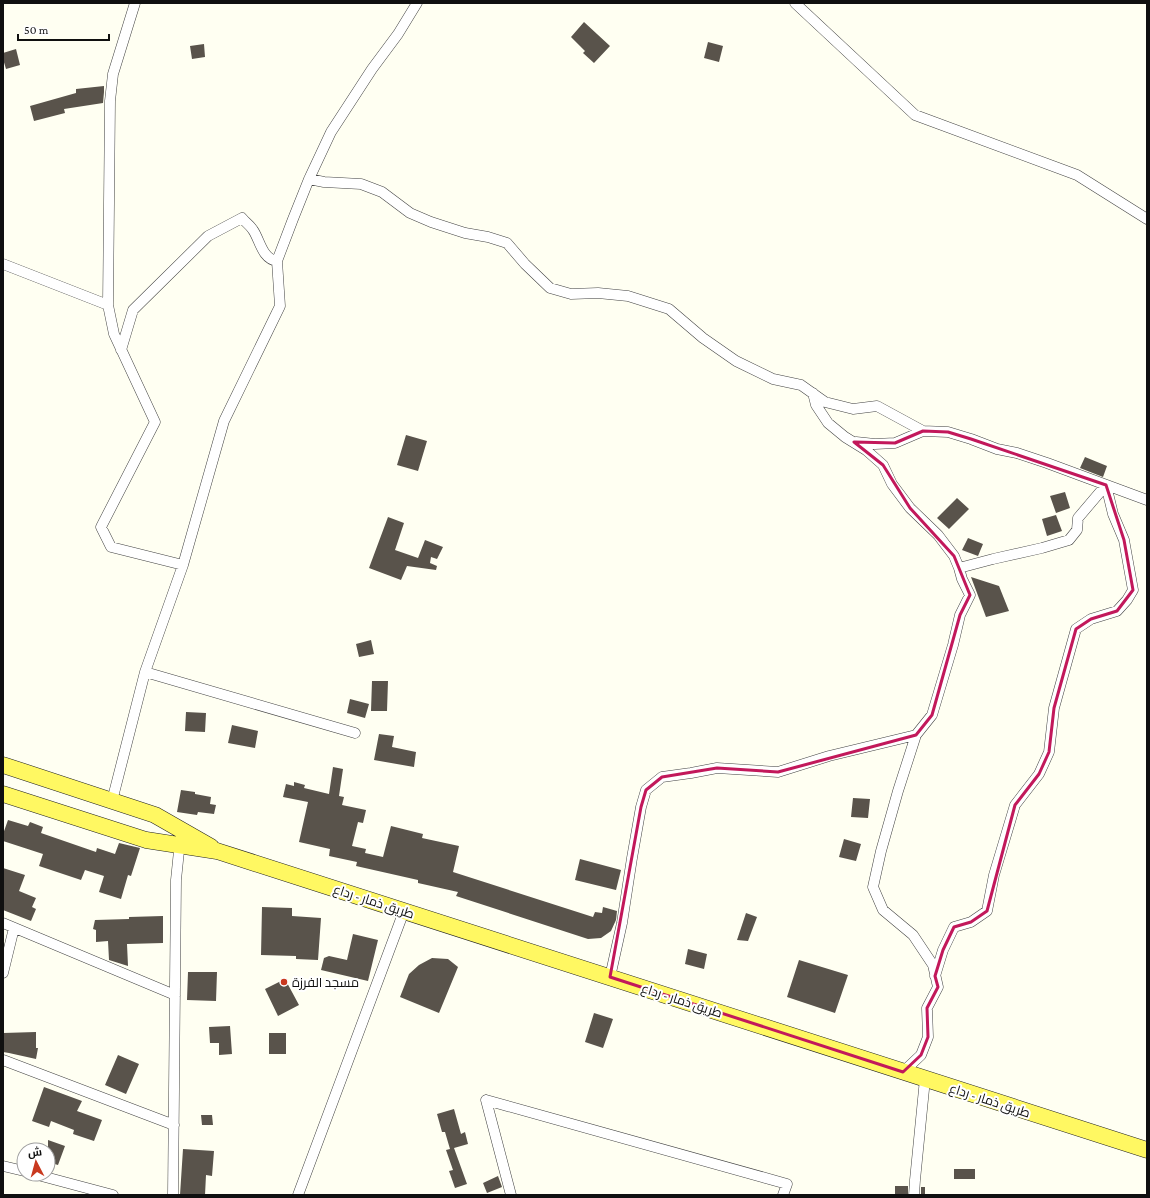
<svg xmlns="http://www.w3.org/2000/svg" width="1150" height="1198" font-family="'Crimson Pro',Cairo,serif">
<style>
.building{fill:#59534b}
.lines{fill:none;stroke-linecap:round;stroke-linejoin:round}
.street-casing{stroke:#434343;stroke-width:11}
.primary-casing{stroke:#212121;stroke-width:17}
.street{stroke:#fff;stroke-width:10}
.primary{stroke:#fff862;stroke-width:16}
.marked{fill:none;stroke:#c2185b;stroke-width:3;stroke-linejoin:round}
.poi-dot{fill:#c9391f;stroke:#fff;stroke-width:1.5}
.labels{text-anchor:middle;stroke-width:4;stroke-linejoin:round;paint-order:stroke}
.street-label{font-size:13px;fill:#101010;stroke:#fff}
.poi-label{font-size:13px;fill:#101010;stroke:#fff;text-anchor:start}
</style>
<rect width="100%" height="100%" fill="#fffff2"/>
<path class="building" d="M584 22 610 46 594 63 583 53 585 51 571 37Z
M708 42 723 46 719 62 704 58Z
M204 44 205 57 192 59 190 46Z
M16 49 20 65 6 69 3 59V53Z
M104 86V92L103 103 64 109 65 113 34 121 30 106 76 93V89Z
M406 435 427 441 418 471 397 465Z
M1085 457 1107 466 1103 477 1080 468Z
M1065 492 1070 508 1056 513 1050 496Z
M957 498 969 509 949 529 937 518Z
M1056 515 1062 531 1047 536 1042 519Z
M388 517 404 523 395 550 418 558 425 540 443 547 437 559 431 557 430 563 437 566 436 570 407 566 401 580 369 568Z
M968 538 983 544 978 556 962 550Z
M971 577 999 586 1009 611 986 617Z
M371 640 374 654 359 657 356 644Z
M372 681H388L387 711H371Z
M350 699 369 704 365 718 347 713Z
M186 712 206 713 205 732 185 731Z
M232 725 258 731 255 748 228 743Z
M379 734 394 736 392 747 416 752 414 767 374 760Z
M333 767 343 769 339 796 344 797 342 805 366 810 363 823 358 822 352 846 366 849 365 853 383 857 391 826 423 834 422 838 459 846 453 872 593 917 595 912 602 913 603 907 617 911 616 920 611 931 601 938 588 939 456 896 458 892 418 883V880L356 866 357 862 329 856 330 849 299 842 308 802 283 797 286 784 294 786V782L305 785 304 788 329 794Z
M181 790 195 792V794L211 797 210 804 216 805 214 814 198 812 197 815 177 812Z
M853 798 870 799 868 818 851 817Z
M8 820 28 826 30 822 43 827 41 833 96 852 97 848 115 854 119 843 140 848 131 876 128 875 121 899 99 892 104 876 85 870 81 880 39 866 43 854 3 841V834Z
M844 839 861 844 856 861 839 857Z
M580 859 621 870 616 890 575 880Z
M3 868 25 875 19 891 36 898 32 907 36 909 31 921 3 910Z
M262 907 292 908V916L321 918 318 960 296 959V956L261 955Z
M746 913 757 917 748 941 737 940Z
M163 916V943L127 944 128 966 109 960 108 941 96 942V930L93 929 95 920 129 919V917Z
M353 934 378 940 368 981 321 970 324 958 329 956 347 960Z
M688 949 707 954 704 969 685 964Z
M432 958 448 959 458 967 439 1013 400 997 409 974 419 965Z
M799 960 848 975 835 1013 787 997Z
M188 972H217L216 1001 187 1000Z
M285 979 299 1005 278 1016 265 989Z
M594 1013 613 1019 603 1048 585 1042Z
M230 1026 232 1054 219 1055V1043H210L209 1027Z
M36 1032V1048H38L36 1059 9 1053 3 1052V1033Z
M269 1033H286V1054H269Z
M118 1055 139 1064 126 1094 105 1085Z
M44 1087 82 1101 77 1111 102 1120 94 1141 73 1134 74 1130 51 1121 49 1127 32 1121Z
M454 1109 461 1134 465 1132 468 1144 454 1148 467 1184 455 1188 449 1171 453 1170 446 1150 450 1149 445 1132H442L437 1114Z
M201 1115H212L213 1125H202Z
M48 1140 65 1146 58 1165 48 1162Z
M183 1149 214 1151 212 1176 206 1175 205 1195H180Z
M954 1169H975V1179H954Z
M498 1176 502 1187 487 1193 483 1183Z
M895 1186H908V1195H895Z
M921 1187H925V1195H921Z"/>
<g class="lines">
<g class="street-casing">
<path id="street" d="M135 3 113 74 110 101 108 305 114 334 155 422 101 527 111 547 183 565
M795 3 915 115 1077 175 1147 219
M309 179 324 182 361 184 382 192 410 213 431 222 465 233 488 237 507 243 525 264 550 288 571 294 598 293 628 296 669 309 703 338 736 361 773 379 801 385 825 402 853 409 877 406 923 431 948 432 971 439 997 449 1017 453 1047 463 1147 500
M3 264 108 305
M121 350 133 310 208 236 242 218C245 222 250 225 253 230 260 240 262 259 277 261
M813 393 816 405 828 423 845 437 866 450 883 465 892 484 910 508 938 535 954 556 959 568
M856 442 875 444 895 443 923 431
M145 672 355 733
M112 801 145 672 183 565 224 421 280 306 277 261 293 219 309 179 331 132 372 69 398 34 417 3
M3 923 175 995
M3 973 14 928
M935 976 943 950 954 927 971 922 987 911 994 875 1015 805 1039 774 1049 752 1054 708 1076 629 1091 619 1117 611 1127 600 1133 590 1124 540 1113 514 1106 485
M610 977 622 923 632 858 641 807 646 790 662 777 691 773 717 768 778 772 829 756 916 735 932 715 953 645 960 615 970 595 962 579 959 568 993 559 1042 548 1069 540 1077 530 1078 518 1106 485
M3 1060 174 1125
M903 1072 921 1055 928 1037 927 1008 938 987 933 965 913 935 883 910 873 887 881 851 898 791 916 735
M486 1100 787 1184 783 1195
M486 1100 511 1195
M3 1166 24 1171
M34 1174 113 1195
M173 1195 176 880 180 841
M298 1195 404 911
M914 1195 915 1180 925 1079"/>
</g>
<g class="primary-casing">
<path id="primary" d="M3 765 155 815 211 847
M3 794 146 840 217 851 1147 1150"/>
</g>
<use href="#street" class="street"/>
<use href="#primary" class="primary"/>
</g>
<path class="marked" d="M923 431 948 432 971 439 1106 485 1124 540 1133 590 1117 611 1091 619 1076 629 1054 708 1049 752 1039 774 1015 805 987 911 971 922 954 927 943 950 935 976 938 987 927 1008 928 1037 921 1055 903 1072 610 977 641 807 646 790 662 777 717 768 778 772 916 735 932 715 960 615 970 595 954 556 910 508 883 465 854 442 895 443Z"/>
<circle class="poi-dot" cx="284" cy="982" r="4"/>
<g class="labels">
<g class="street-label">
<text transform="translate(374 901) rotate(18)" y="5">طريق ذمار - رداع</text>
<text transform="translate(682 1000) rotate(18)" y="5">طريق ذمار - رداع</text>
<text transform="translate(990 1100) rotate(18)" y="5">طريق ذمار - رداع</text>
</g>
<g class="poi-label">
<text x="292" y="987">مسجد الفرزة</text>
</g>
</g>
<rect width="1150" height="1198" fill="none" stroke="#101010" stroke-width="8"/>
<g transform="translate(36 1162) rotate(354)"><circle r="19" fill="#ffffff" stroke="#9f9f9f"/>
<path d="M0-3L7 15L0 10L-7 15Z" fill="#c9391f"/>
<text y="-6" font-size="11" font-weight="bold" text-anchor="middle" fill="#101010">ش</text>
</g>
<path d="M18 34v6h91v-6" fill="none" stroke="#101010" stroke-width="2"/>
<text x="24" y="34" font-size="12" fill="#101010" stroke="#ffffff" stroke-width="3" paint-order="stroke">50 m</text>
</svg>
